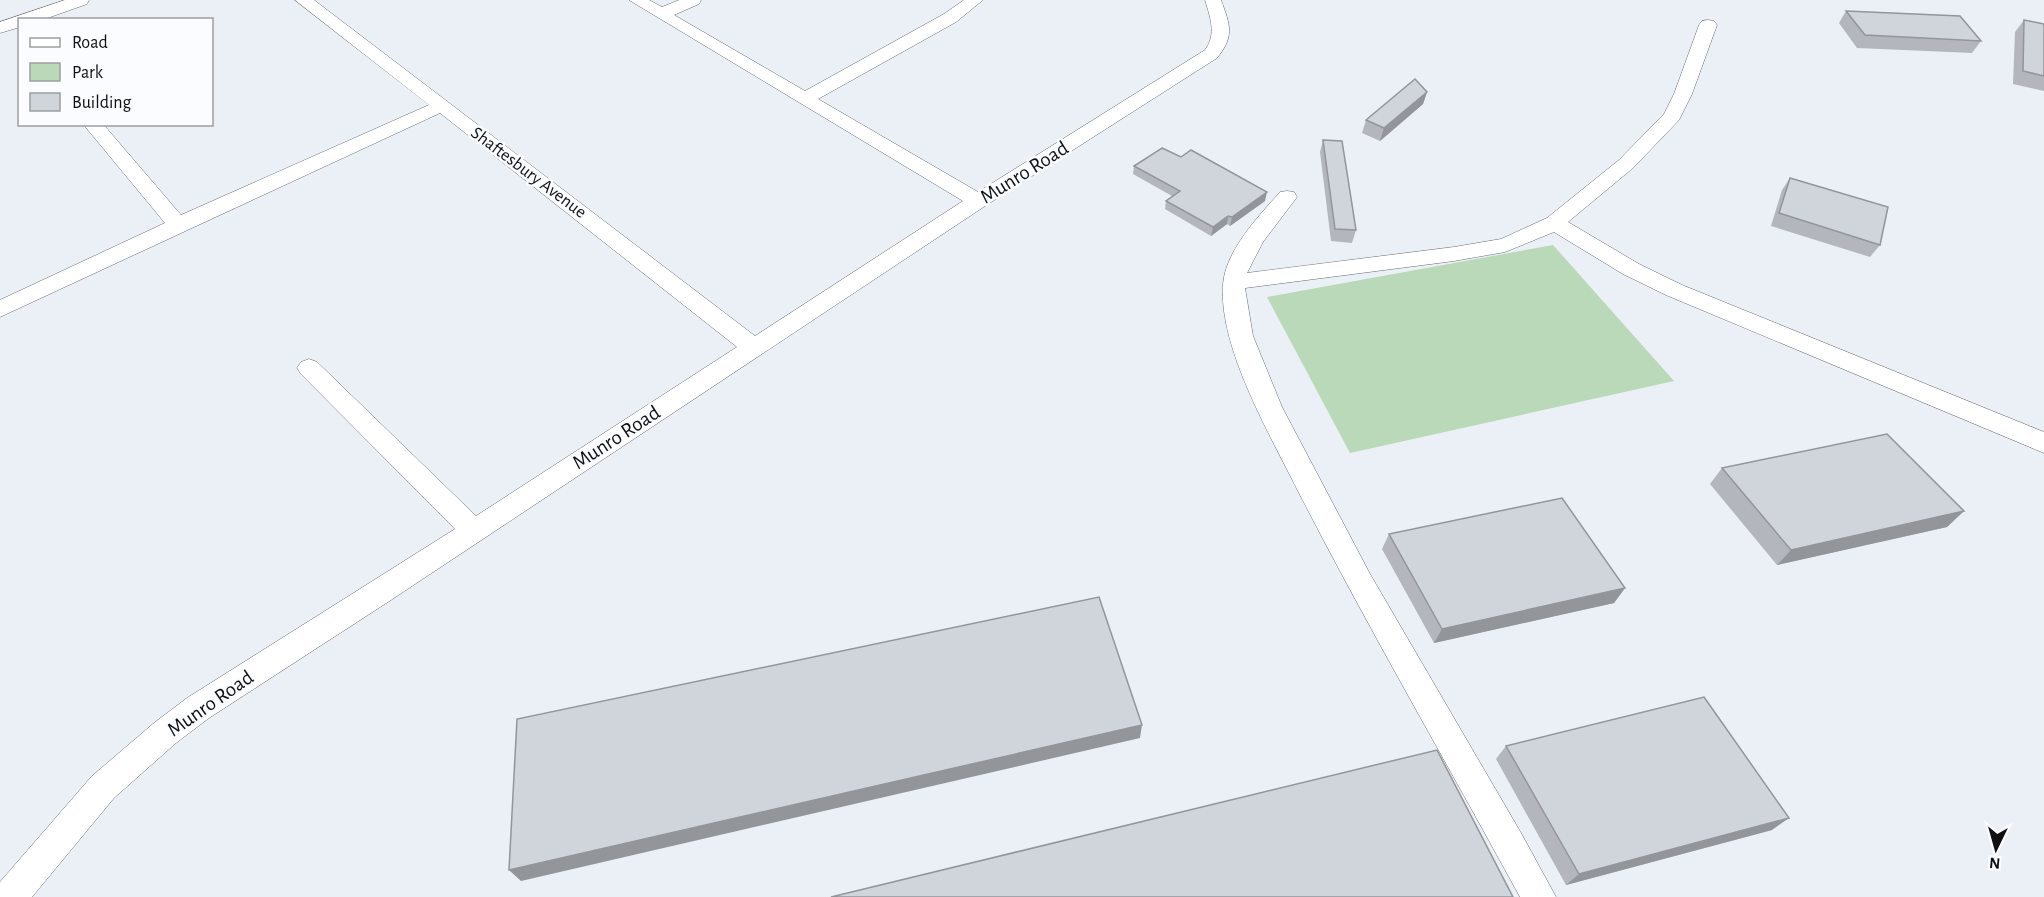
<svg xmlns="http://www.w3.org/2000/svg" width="2044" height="897" font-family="'Alegreya Sans',sans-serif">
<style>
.green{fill:#b9d9b8}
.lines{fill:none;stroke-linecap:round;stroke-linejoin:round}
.minor-casing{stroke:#666c71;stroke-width:1}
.minor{fill:#fff;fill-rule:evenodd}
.wall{fill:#b3b7bd}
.shaded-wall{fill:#92959a}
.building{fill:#d0d5dc;stroke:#92959a;stroke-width:1.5}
.labels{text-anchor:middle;stroke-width:5;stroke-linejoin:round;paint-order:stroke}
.far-street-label{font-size:18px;fill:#0e1012;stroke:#fafcff}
.street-label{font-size:21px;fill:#0e1012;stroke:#fafcff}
</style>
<rect width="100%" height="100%" fill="#eaf0f6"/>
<path class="green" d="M1553 245 1674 381 1350 453 1267 297Z"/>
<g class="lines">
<g class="minor-casing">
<path id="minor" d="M65 0H89L87 4 42 20H20V27L0 33V22Z
M295 0H314L755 336 963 201 629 0H649L662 7 679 0H701L699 4 674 15 805 91 944 14 964 0H983L956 22 818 99 978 192 1205 50C1217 34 1210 17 1205 0H1221C1230 25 1235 36 1217 58L985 206 391 600 209 718 176 743 114 798 32 897H0V882L92 776 154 723 187 698 455 529 301 374 297 368 301 362 309 359 317 362 476 516 737 347 440 113 0 317V300L165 223 83 124H103L181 215 429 105Z
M1708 20 1714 21 1717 25 1692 94 1679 120 1633 168 1568 222 1639 264 1682 285 2044 432V453L1666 295 1623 274 1554 232 1505 252 1454 261 1245 288 1253 336 1282 407 1370 574 1521 833 1556 897H1520C1447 763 1370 631 1300 495 1272 438 1218 348 1223 284 1226 250 1258 217 1280 192L1287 191 1294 192 1297 197 1263 242 1247 273 1454 247 1501 239 1547 218 1619 160 1664 114 1674 94 1699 25 1702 21Z"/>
</g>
<use href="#minor" class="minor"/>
</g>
<path class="wall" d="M1846 11 1981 41 1972 53 1857 48 1839 23Z
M2024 20 2044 24V91L2013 84 2015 32Z
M1427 92 1423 104 1380 141 1362 133 1366 120Z
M1323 140 1356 230 1352 243 1331 241 1320 152Z
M1134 166 1265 201 1230 226 1227 224 1211 236 1165 209 1166 201 1172 196 1133 174Z
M1790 178 1880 245 1870 257 1771 226 1782 190Z
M1722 468 1964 511 1947 527 1777 565 1710 484Z
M1389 534 1625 588 1614 603 1434 643 1382 549Z
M1506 746 1772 830 1566 885 1496 759Z"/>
<path class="shaded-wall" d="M1427 92 1423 104 1380 141 1384 128Z
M1267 192 1265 201 1230 226 1232 217Z
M1228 216 1227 224 1211 236 1213 227Z
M1964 511 1947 527 1777 565 1791 550Z
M1625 588 1614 603 1434 643 1442 629Z
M1142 725 1140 738 521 881 509 870Z
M1789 818 1772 830 1566 885 1579 874Z"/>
<path class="building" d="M1846 11 1960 16 1981 41 1865 35Z
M2024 20 2044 24V76L2023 71Z
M1415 79 1427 92 1384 128 1366 120Z
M1323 140 1342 141 1356 230 1335 229Z
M1162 148 1181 157 1191 150 1267 192 1232 217 1228 216 1213 227 1166 201 1180 191 1134 166Z
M1790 178 1888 207 1880 245 1779 213Z
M1887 434 1964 511 1791 550 1722 468Z
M1562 498 1625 588 1442 629 1389 534Z
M1099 597 1142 725 509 870 517 719Z
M1704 697 1789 818 1579 874 1506 746Z
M1437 750 1513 897H831Z"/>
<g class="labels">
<g class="far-street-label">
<text transform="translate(529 172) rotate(37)" y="6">Shaftesbury Avenue</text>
</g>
<g class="street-label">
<text transform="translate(1024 172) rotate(-32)" y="7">Munro Road</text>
<text transform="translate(616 437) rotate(-33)" y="7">Munro Road</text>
<text transform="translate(210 703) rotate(-35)" y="7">Munro Road</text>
</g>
</g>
<rect x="18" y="18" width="195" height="108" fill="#fafcff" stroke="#9c9ea0" stroke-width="1.5"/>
<rect x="30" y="38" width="30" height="9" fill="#ffffff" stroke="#9c9ea0" stroke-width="1.5"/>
<text x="72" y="48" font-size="18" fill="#0e1012">Road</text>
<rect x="30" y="63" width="30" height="18" fill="#b9d9b8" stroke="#9c9ea0" stroke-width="1.5"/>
<text x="72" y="78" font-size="18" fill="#0e1012">Park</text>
<rect x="30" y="93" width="30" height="18" fill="#d0d5dc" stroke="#9c9ea0" stroke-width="1.5"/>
<text x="72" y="108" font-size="18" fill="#0e1012">Building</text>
<g transform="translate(1996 849) rotate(185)" stroke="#fafcff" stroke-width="4.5" paint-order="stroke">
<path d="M0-4.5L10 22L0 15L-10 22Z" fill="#0e1012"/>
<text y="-9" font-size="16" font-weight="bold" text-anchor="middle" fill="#0e1012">N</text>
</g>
</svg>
